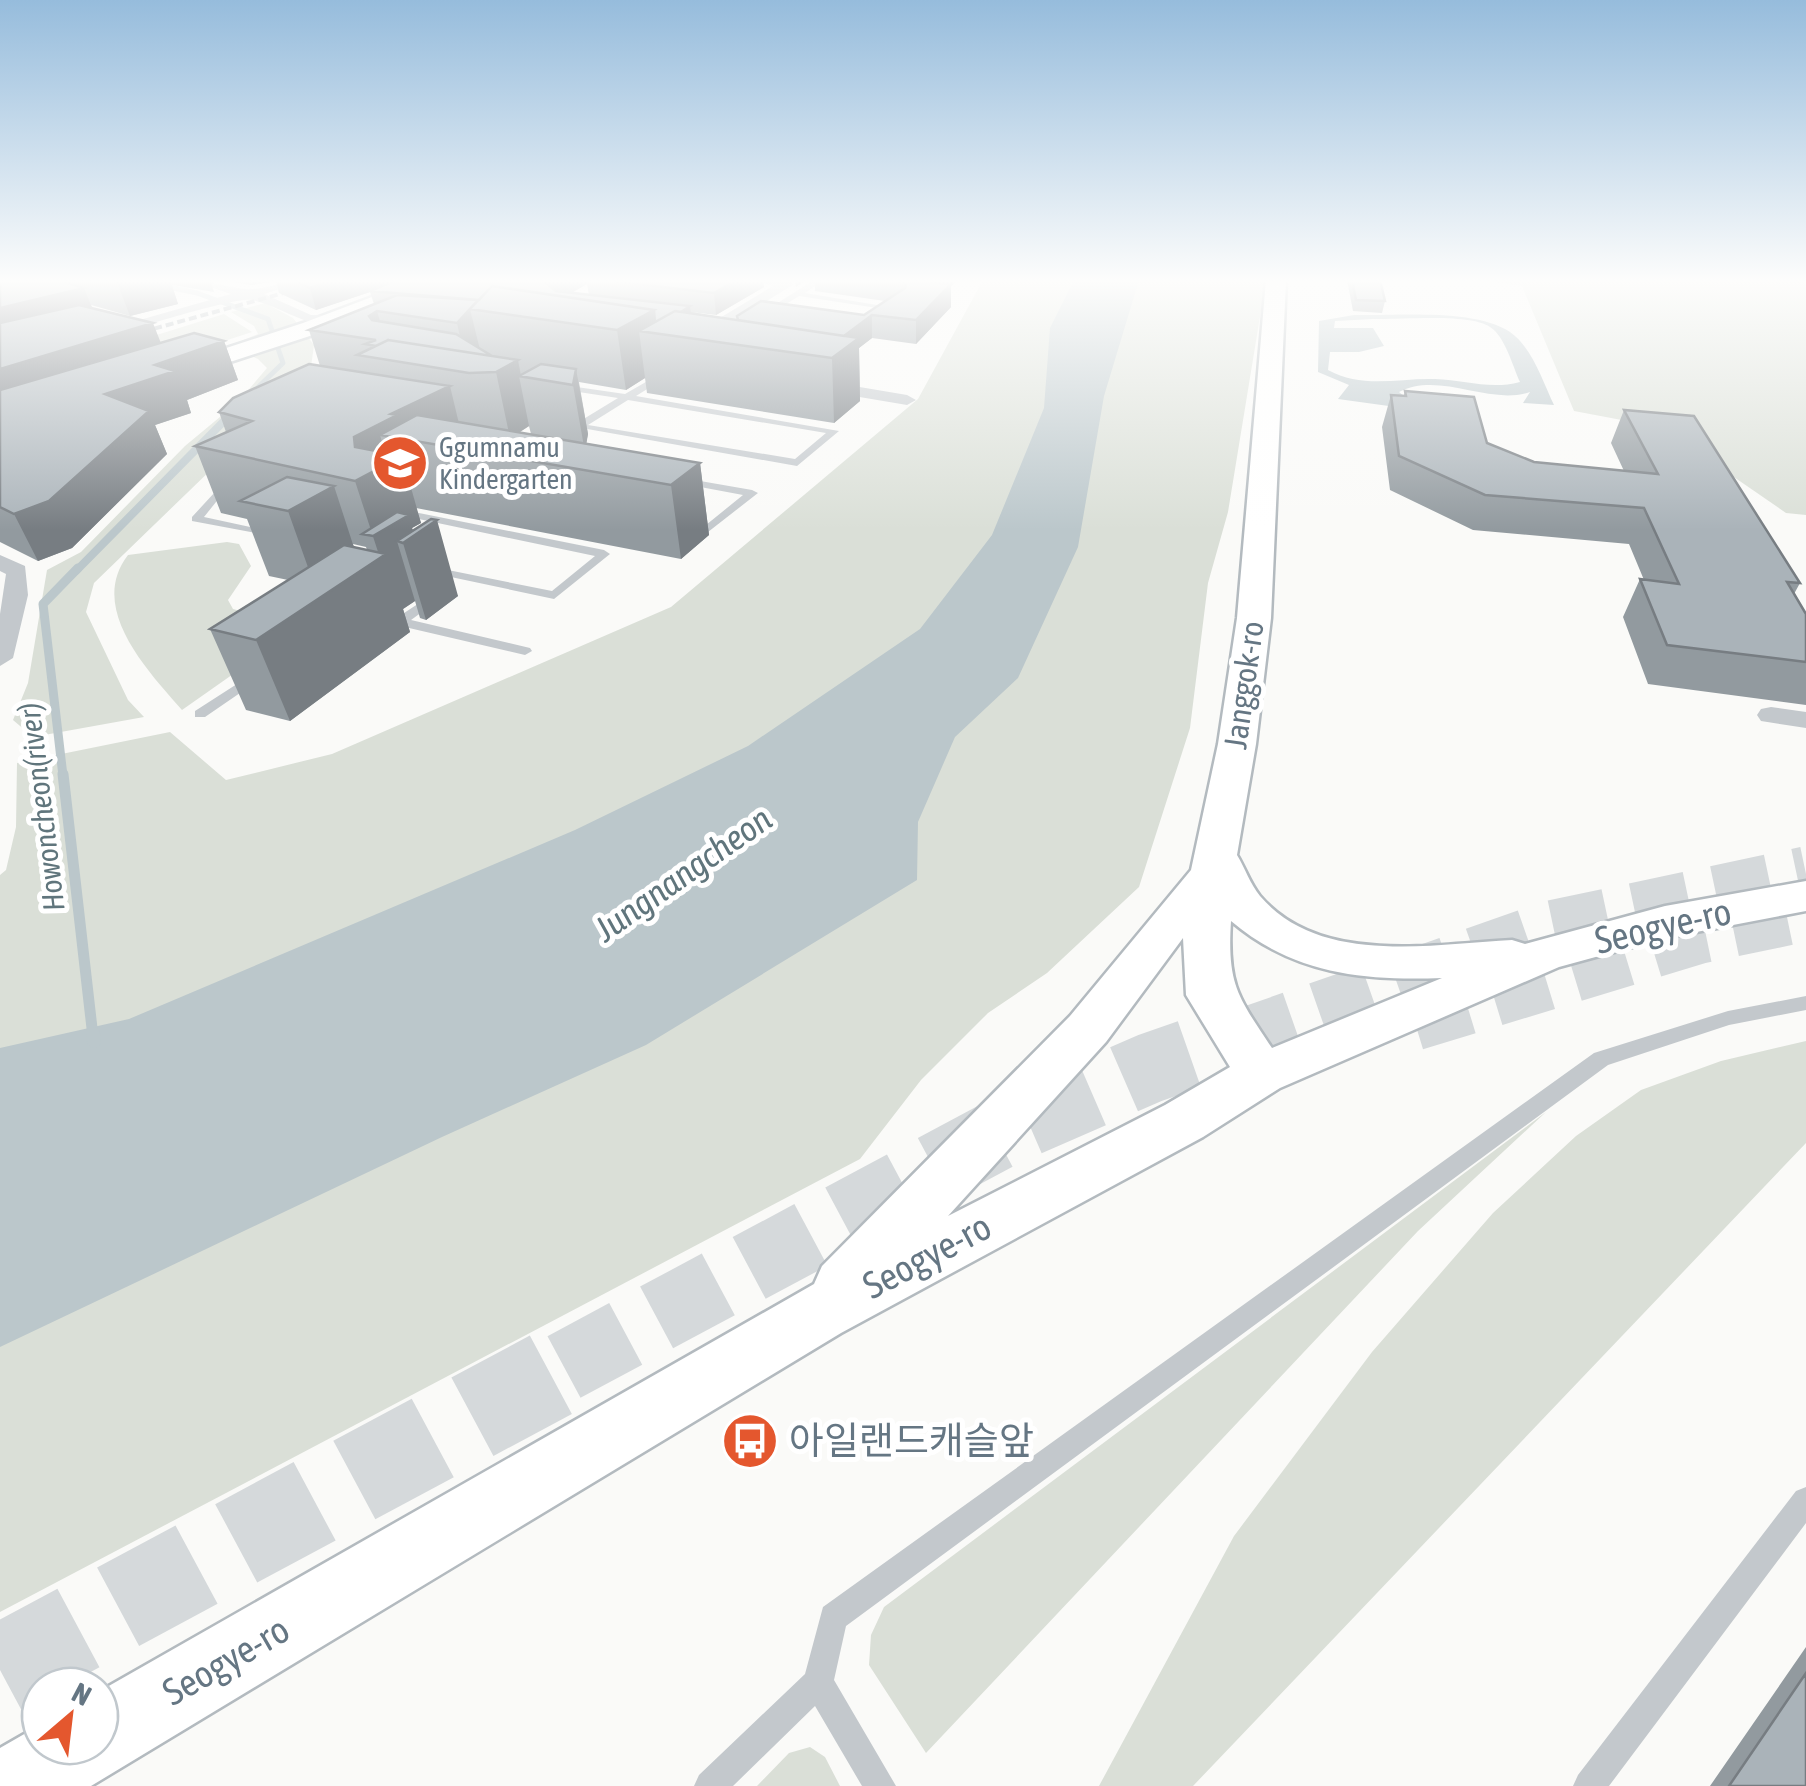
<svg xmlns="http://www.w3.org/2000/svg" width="1806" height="1786" font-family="'Asap Condensed','Noto Sans KR',sans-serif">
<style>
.green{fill:#dadfd7}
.water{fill:#bbc7cb;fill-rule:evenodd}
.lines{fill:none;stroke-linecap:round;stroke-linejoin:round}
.stream-far4{stroke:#bbc7cb;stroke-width:5}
.stream-far3{stroke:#bbc7cb;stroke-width:8}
.stream-far2{stroke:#bbc7cb;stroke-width:9}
.stream-far1{stroke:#bbc7cb;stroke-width:11}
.stream{stroke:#bbc7cb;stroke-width:14}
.highway-tunnel-far2{stroke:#d5d9db;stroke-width:55;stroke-dasharray:55 28;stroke-linecap:butt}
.highway-tunnel-far1{stroke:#d5d9db;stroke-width:70;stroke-dasharray:70 35;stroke-linecap:butt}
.highway-tunnel{stroke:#d5d9db;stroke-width:89;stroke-dasharray:89 45;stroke-linecap:butt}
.secondary-casing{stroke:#b3babf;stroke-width:5}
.lane{fill:#c3c8cc;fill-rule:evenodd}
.street{fill:#c3c8cc;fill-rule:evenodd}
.secondary{fill:#fff;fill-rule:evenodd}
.rail{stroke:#a2aab0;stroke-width:4;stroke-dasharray:8 4;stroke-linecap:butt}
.wall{fill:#929a9f;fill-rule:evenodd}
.shaded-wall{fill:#777d82}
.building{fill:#aab3b9;stroke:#777d82;stroke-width:2.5}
.labels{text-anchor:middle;stroke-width:10;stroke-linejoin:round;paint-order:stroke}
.far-poi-label{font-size:28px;fill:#657683;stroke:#fff;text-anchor:start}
.far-water-label{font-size:30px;font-style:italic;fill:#60757c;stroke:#fff}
.street-label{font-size:32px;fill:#657683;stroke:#fff}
.water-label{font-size:35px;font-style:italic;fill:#60757c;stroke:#fff}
.near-street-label{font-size:38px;fill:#657683;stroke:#fff}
.near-poi-label{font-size:38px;fill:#657683;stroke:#fff;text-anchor:start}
</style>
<rect width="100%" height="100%" fill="#fafaf8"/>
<path class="green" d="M983 280H1266L1228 512 1208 583 1190 728 1139 887 1047 973 988 1013 921 1080 860 1159 0 1612V875L6 870 16 827 17 763 170 732 226 780 332 754 671 607 918 399Z
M1482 280H1806V515L1786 513 1683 442 1627 421 1574 411 1522 286Z
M265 303 293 318 314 345 310 374 94 583 86 612 128 700 144 717 33 737 13 720 28 683 47 570 81 552 185 446 238 402 267 368 258 359 229 346 258 334 254 326 231 312Z
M224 314 252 332 166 360 118 347Z
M227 542 239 544 251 566 228 600 233 609 248 613 279 642 182 710C148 671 87 608 128 555Z
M1806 1041V1143L1193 1786H1099L1234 1536 1372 1352 1493 1213 1576 1136 1641 1090 1721 1061Z
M1546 1112 1418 1231 926 1753 869 1665 871 1635 884 1607Z
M810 1747 825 1757 840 1786H757L789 1753Z"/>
<path class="water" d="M1074 280H1139L1104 396 1078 547 1018 678 955 737 918 822 917 880 646 1045 442 1137 0 1347V1048L129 1019 575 830 748 746 920 629 992 535 1044 408 1050 328Z
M1354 315C1396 316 1474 308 1510 332 1532 347 1543 382 1554 405L1523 403 1530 392C1489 406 1440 371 1399 392L1416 406 1396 407 1338 399 1349 385 1318 372 1319 321ZM1373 319C1400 320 1469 313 1490 327 1505 336 1513 367 1520 382 1490 390 1465 380 1435 379 1398 378 1362 389 1328 370L1330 352H1359L1384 346 1373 328H1334L1335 321Z"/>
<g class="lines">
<path class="stream-far4" d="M135 280 197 293 268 319 283 363 250 395"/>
<path class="stream-far3" d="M76 571 230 415"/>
<path class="stream-far2" d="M63 776 43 604 78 568"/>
<path class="stream-far1" d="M63 774 93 1037"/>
<path class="stream" d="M93 1034 94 1041"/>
<path class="highway-tunnel-far2" d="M1415 1023 1700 936 1806 914
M1240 1037 1551 928 1806 874"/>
<path class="highway-tunnel-far1" d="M564 1367 1007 1130 1150 1068 1247 1034"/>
<path class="highway-tunnel" d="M0 1670 569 1365"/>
<g class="secondary-casing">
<path id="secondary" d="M417 280H446L319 333 181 378H165L161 373 165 368 303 323Z
M1266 280H1286L1271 618 1256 744 1237 855C1245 868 1250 884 1260 896 1320 966 1432 944 1512 940L1525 944 1665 906 1806 881V911L1665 938 1559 967 1280 1088 1203 1137 841 1333 91 1786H0V1748L40 1725V1746H100V1691L814 1284 822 1266 1070 1016 1191 870 1218 744 1237 618ZM1231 921C1293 974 1364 981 1442 978L1272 1048C1238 997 1227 985 1231 921ZM1183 938 1186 995 1230 1067 1165 1105 948 1216 1106 1042Z"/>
</g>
<path class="lane" d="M814 280H824L805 293 901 309 897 311 799 296 764 318 757 316Z
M665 371 668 372V376L636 396 839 431 797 466 559 424 564 421 577 423 618 398 559 389 556 388V384L625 394ZM628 400 826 433 795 459 588 425Z
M683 478 752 490 758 493 708 532 679 524 685 521 706 525 743 495 679 483V479Z
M227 479 232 482 204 517 278 533V537L192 521V517Z
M399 509 604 550 610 554 554 599 432 573 426 569 428 566 552 591 595 556 395 514V510Z
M436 592 442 596 440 599 411 620 530 648 532 651 525 655 379 621 377 618 384 614 398 617Z
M257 671 264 675 262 678 205 717H195V711Z
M1806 996V1010L1729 1025 1608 1065 846 1626 834 1680 896 1786H862L815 1706 733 1786H694L699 1775 805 1674 823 1607 1594 1053 1728 1011Z
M1806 1487V1523L1609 1786H1573L1578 1775 1796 1491Z"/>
<path class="street" d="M189 280C209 280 225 287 245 289 260 291 288 280 308 280L264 294 311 315 354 316 362 321C330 343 283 306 252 300 233 297 129 331 102 338L94 333 231 294Z
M753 280H790L794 284 700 343H688V337L773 286Z
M818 380 907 395 916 400 907 405 812 389 809 385Z
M0 555 25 566 28 595 13 658 0 666V614L6 574 0 571Z
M1771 707 1806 712V728L1761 721 1757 715 1761 709Z"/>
<use href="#secondary" class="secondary"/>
<path class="rail" d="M131 335 331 280"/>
</g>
<path class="wall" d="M0 280H210L214 292 172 285 178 304 130 316 91 305 93 308 161 343 224 341 238 380 187 400 191 413 155 425 167 454 72 548 38 561 0 542Z
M220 280H763L764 287 716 315 691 312 737 320 864 315 885 301 815 291V280H958L951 286V307L916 344 872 338 859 348 860 401 834 423 647 393 645 378 626 390 579 382 588 434 586 443 700 463 709 535 681 559 416 508 421 523 412 528 413 531 458 596 426 620 420 618 415 601 403 609 410 632 290 721 246 710 210 629 288 580 269 576 247 519 221 513 195 446 226 432 219 412 320 366 309 330 374 304 370 292 316 310 279 293 276 281 251 285ZM587 284 589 295 571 293ZM529 426 531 434 520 432ZM353 544 366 547 367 550 354 547Z
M1347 280H1380L1385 301 1382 313 1353 311Z
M1405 391 1487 443 1534 462 1624 471 1611 443 1624 410 1800 583 1794 594 1806 614V705L1648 684 1623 617 1640 579 1644 580 1629 544 1473 530 1390 490 1382 427 1391 395 1404 396Z
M1806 1647V1786H1710Z"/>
<path class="shaded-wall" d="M116 280H170L178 304 130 316Z
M249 280H275L276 281 251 285Z
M333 280H404L370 291V292L316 310 310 288Z
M549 280H586L587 284 550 305 545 282Z
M736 280H763L764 287 716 315 714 293Z
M795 280H806L796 287Z
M933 280H958L951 286V307L916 344V320L931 282Z
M84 288 99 325 0 350V308Z
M690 306 693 329 639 331 645 378 626 390 617 330 654 310Z
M470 309 480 350 465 359 457 323Z
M377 311 388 348 369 316Z
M872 315V338L859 348 860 401 834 423 832 358 821 353Z
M153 323 168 361 224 341 238 380 187 400 191 413 155 425 167 454 72 548 38 561 14 514 0 416V369Z
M518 360 521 376H519L529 426 510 438 496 372Z
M576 369 588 434 585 452 573 385Z
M450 386 465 449 380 435 388 464 402 456 421 523 412 528 415 535 437 520 458 596 426 620 403 543 397 541 415 601 403 609 410 632 290 721 256 640 380 558 355 481 354 437 391 414Z
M700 463 709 535 681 559 671 485Z
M334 486 358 560 315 587 288 511Z"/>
<path class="building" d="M0 280H59L84 288 0 308Z
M293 280H333L310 288Z
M396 280H549L545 282 556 291 690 306 681 312 675 311 655 322 654 310 492 286 479 300 370 291Z
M603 280H736L714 293Z
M892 280H933L931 282 951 284 916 320 872 315 844 336 738 320 737 316 761 301 864 315 905 288 906 283Z
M1352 280H1380L1385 301 1356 300Z
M492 286 654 310 617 330 470 309Z
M397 295 478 300 457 323 377 311 369 316 372 320 456 334 492 356 388 340 376 346 365 344 376 340 309 330Z
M79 305 153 323 0 369V323Z
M675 311 859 338 832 358 639 331Z
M194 333 224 341 155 365 175 371 105 394 149 411 49 501 14 514 0 507V390Z
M388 340 518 360 496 372 469 373 357 355Z
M309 364 450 386 391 414 397 415 354 437 355 447 402 456 355 481 195 446 252 421 219 412 233 398Z
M541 364 576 369 573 385 519 376Z
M1405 391 1474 397 1487 443 1534 462 1658 474 1624 410 1694 416 1800 583 1787 582 1806 614V662L1667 645 1640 579 1679 584 1644 508 1485 495 1399 456 1391 395 1406 396Z
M417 415 700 463 671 485 380 435Z
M287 477 334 486 288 511 240 501Z
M397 512 409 515 373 536 362 534Z
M431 519 437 520 403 543 397 541Z
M344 545 386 554 256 640 210 629Z
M1806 1673V1786H1729Z"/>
<linearGradient id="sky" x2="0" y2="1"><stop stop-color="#96bcdc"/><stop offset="0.53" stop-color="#fdfdfc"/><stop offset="1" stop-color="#fdfdfc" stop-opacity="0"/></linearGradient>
<rect width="1806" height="530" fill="url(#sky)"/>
<defs>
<g id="school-disc" transform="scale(2.875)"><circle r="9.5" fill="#e4572e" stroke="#fff"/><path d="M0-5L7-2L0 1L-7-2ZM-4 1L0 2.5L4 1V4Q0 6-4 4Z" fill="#fff"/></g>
<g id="bus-disc" transform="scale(2.875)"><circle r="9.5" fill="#e4572e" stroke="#fff"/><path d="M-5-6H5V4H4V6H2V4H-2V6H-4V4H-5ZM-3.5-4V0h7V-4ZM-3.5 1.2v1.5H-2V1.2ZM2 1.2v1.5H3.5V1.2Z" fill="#fff"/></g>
</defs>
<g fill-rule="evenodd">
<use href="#school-disc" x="400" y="463"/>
<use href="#bus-disc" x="750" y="1441"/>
</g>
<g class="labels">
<g class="far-poi-label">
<text x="439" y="457">Ggumnamu<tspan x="439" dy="32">Kindergarten</tspan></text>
</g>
<g class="far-water-label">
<text transform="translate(42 807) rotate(-97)" y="10">Howoncheon(river)</text>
</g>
<g class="street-label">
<text transform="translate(1244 685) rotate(-82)" y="11">Janggok-ro</text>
</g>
<g class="water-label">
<text transform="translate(683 874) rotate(-35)" y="12">Jungnangcheon</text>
</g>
<g class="near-street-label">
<text transform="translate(1663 926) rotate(-13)" y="13">Seogye-ro</text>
<text transform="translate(927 1256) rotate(-28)" y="13">Seogye-ro</text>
<text transform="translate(226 1661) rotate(-30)" y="13">Seogye-ro</text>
</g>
<g class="near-poi-label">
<text x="789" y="1454">아일랜드캐슬앞</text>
</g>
</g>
<g transform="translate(70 1716) rotate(28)"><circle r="48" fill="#ffffff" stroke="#c1c8cd" stroke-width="2.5"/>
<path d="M0-8L18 38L0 25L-18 38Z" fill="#e4572e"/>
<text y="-15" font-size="28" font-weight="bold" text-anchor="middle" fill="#657683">N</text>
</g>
</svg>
